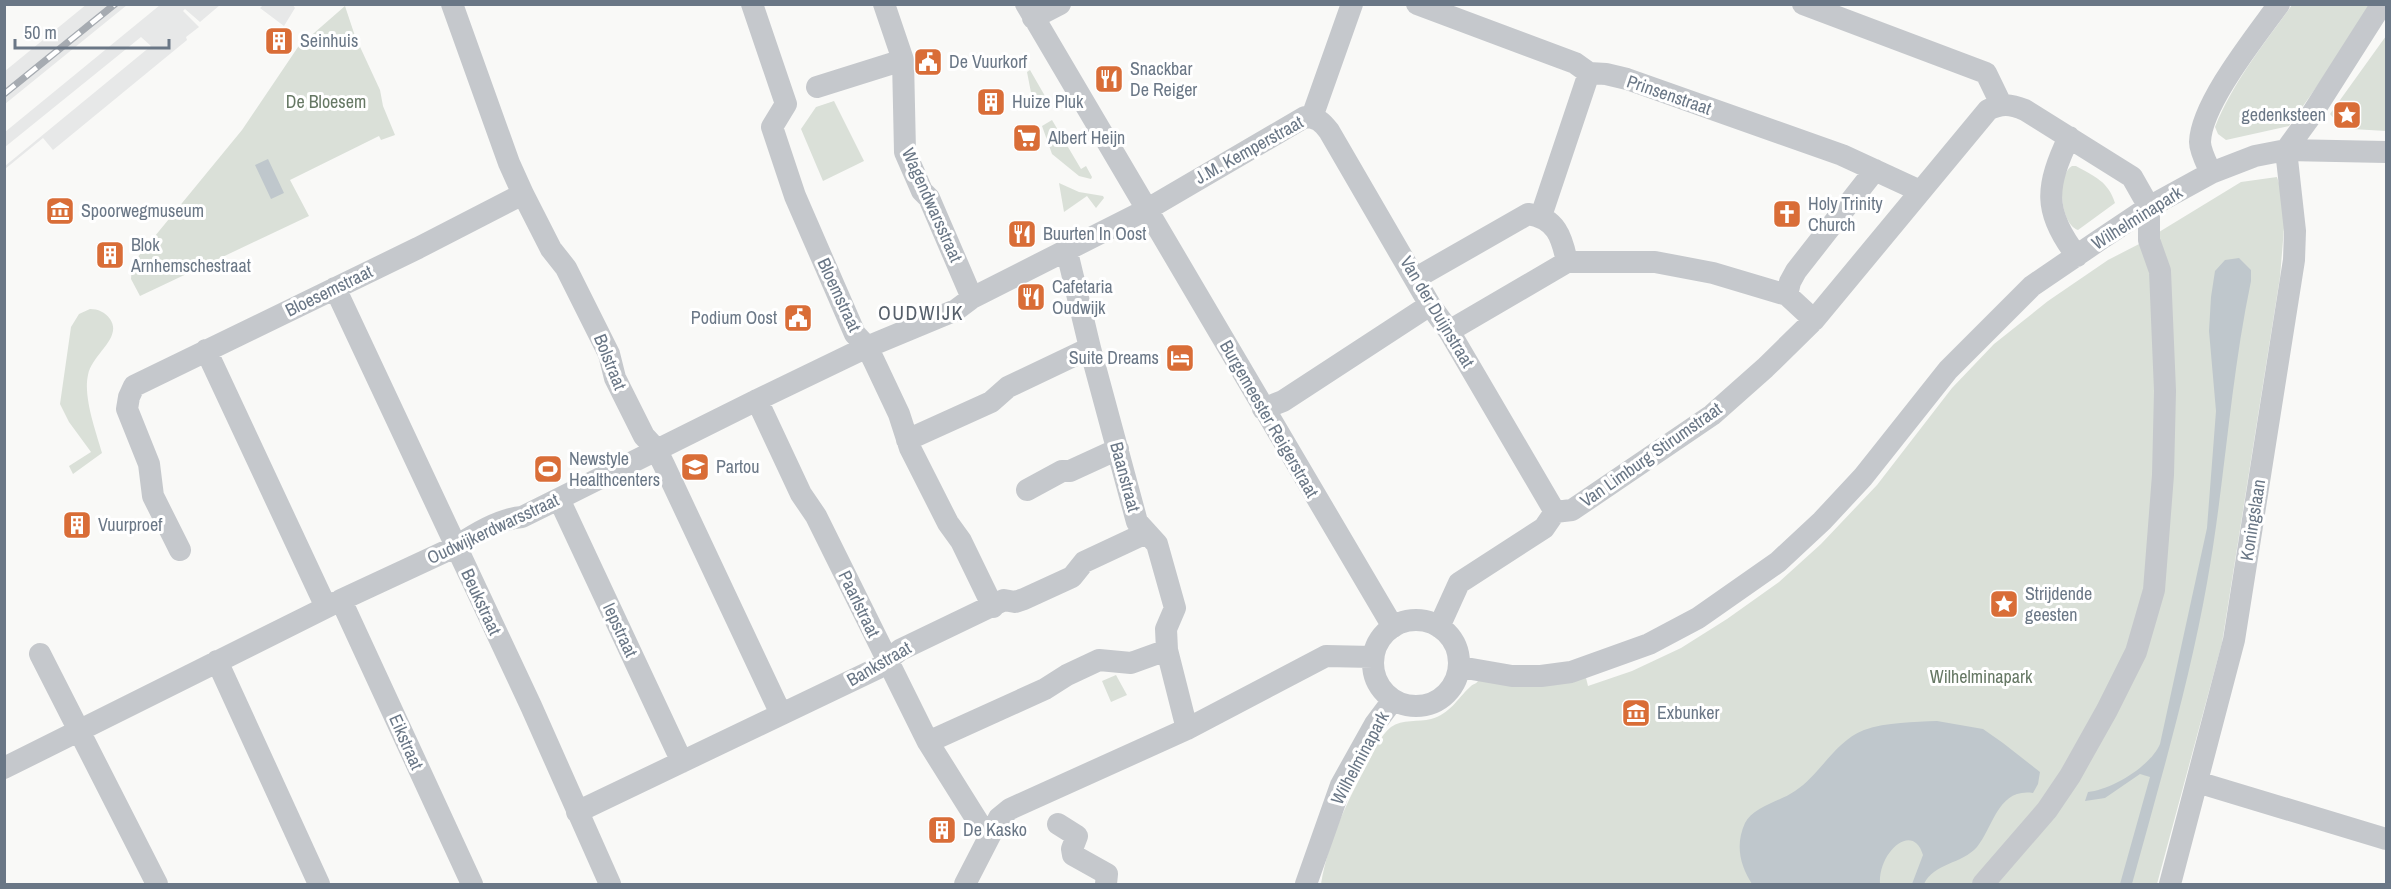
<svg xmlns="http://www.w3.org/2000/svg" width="2391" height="889" font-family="'Archivo Narrow',sans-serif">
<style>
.built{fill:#e7e8e8}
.green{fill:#dae0d8}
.water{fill:#bfc7cc}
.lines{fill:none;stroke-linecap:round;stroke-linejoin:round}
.minor{stroke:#c5c8cc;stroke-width:22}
.rail-casing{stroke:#a6abb1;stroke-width:7}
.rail{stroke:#fff;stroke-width:4.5;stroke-dasharray:14;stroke-linecap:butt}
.labels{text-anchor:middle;stroke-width:6;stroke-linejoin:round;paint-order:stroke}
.poi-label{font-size:18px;fill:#6a7786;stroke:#fff;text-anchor:start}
.street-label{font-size:18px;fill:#6a7786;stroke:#fff}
.park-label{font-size:18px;fill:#667864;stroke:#fff}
.neighbourhood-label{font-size:20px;letter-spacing:1.5px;fill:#57606b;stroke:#fff}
</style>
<rect width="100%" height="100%" fill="#f9f9f7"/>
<path class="built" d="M87 4 127 5 5 104V71Z
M292 4 295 8 284 26 260 8 263 5Z
M160 5H220L200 22 185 9 183 11 199 27 186 37 187 40 53 150 43 138 5 169V166L151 46 141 37 5 147V132Z"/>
<path class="green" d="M2292 5H2374L2289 126 2226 140 2218 134 2215 127C2233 82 2264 44 2292 5Z
M345 6 355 36 380 90 383 106 395 135 381 140 379 136 290 180 309 216 140 296 131 279 132 264 242 130 298 47Z
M2386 36V131L2352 129V126L2338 123 2330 114Z
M1030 70 1049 103 1037 110 1034 108 1027 72Z
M834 101 864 161 823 181 801 129 816 107Z
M1052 120 1081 169 1086 166 1092 177 1091 179 1079 176 1052 154 1042 126Z
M2072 166H2076C2095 177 2108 181 2115 203L2078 230C2060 224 2056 175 2072 166Z
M2277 177 2286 204 2280 277 2222 643 2157 884H1321C1329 838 1347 802 1369 761 1375 749 1381 735 1391 727 1402 719 1419 722 1431 719 1450 714 1457 699 1470 687 1475 682 1474 686 1479 680L1586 678 1588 686 1632 671 1681 648 1727 619 1779 582 1821 544 1877 485 1952 388 1994 344 2048 301 2108 260 2141 243 2241 182Z
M1059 183 1079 192 1103 196 1104 198 1096 208 1087 196 1064 212Z
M90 309C98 309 105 312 110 319 123 338 92 354 88 375 83 397 96 432 102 453L73 474 69 466 91 452 69 422 60 404 71 327 79 314Z
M1116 675 1127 695 1111 702 1102 681Z"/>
<path class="water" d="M268 159 284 193 271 199 255 165Z
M2239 258 2251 270V281C2230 381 2225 483 2207 583 2189 685 2159 785 2132 884H2120L2150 777 2140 774 2105 798 2085 801 2088 792C2111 790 2151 766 2160 744L2207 528 2216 411 2209 331 2211 297 2215 271 2225 260Z
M1937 721 1983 729 2003 743 2040 772 2038 784 2033 793C1998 788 1994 826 1977 847 1962 864 1934 863 1924 884H1912L1923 855C1913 821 1878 852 1880 884H1752C1740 865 1735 845 1745 823 1753 807 1781 801 1795 791 1820 775 1835 741 1864 730 1887 722 1914 722 1937 721Z"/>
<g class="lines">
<path class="minor" d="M452 4 509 163 523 194 551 249 566 268 609 354 615 378 644 436 656 449 664 465 781 714
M752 4 786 104 772 127 795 196 855 334 867 347 874 361 899 414 910 448 948 523 961 541 993 607
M884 4 903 60 905 152 922 191 929 198 972 298
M1026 4 1393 627
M1417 4 1575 63 1589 73 1606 74 1627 79 1842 155 1920 191
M1803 4 1986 73 2001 104
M1033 18 1060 4
M817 87 903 60
M1312 117 1352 4
M2069 137C2046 186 2042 211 2077 256
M2286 150 2310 117 2382 4
M2211 173C2207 164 2200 151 2200 142 2201 104 2256 36 2279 4
M1541 216 1589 73
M1067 252 1090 348 1137 522 1157 544 1175 608 1166 629 1167 650 1187 729
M1416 278 1528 214C1556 218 1562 237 1567 262
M335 288 531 706 610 884
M1787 295 1790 282 1796 271 1875 170
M1449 331 1567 262H1655L1713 273 1787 295 1814 320
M206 350 326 607
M757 400 801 494 816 516 928 742 980 825 991 830
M1263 409 1283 401 1430 305
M907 440 991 402 1008 387 1090 348
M1027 490 1062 471H1070L1118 449
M559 499 682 762
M180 550 153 496 149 464 127 409 129 397 134 386 418 248 523 194
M341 600 472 884
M1373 663a43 43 0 1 1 86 0a43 43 0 1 1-86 0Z
M1439 627 1459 583 1544 528 1555 512 1572 510 1712 415 1765 368 1814 320 1988 110C2002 103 2010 104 2025 110L2132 177 2149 207V240L2160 271 2165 391 2163 475 2154 590 2136 652 2107 710 2070 776 2047 810 1983 884
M40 654 157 884
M217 661 319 884
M1460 667 1512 676H1541L1571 672 1649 644 1698 618 1778 562 1822 521 1863 477 1948 370 2032 286 2098 241 2149 207 2211 173 2255 156 2286 150 2386 152
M928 742 1045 689 1067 675 1099 660 1131 663 1167 650
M4 768 341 600 455 547C475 534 499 519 522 517L757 400 867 347 956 310 972 298 1146 210 1305 117C1317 117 1322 122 1329 131L1430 305 1449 331 1555 512
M2197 782 2386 839
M577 812 878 668 900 650 1004 600 1015 602 1024 599 1072 577 1084 562 1146 533
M1058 824 1077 836 1072 849 1073 855 1107 874 1106 884
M965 884 999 818 1010 809 1187 729 1326 656 1373 657
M1306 884 1341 785 1375 724 1393 700
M2170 884 2234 640 2294 260 2295 231 2286 150"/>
<g class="rail-casing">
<path id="rail" d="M4 94 115 4"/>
</g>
<use href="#rail" class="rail"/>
</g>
<defs>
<g id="building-square" transform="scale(1.5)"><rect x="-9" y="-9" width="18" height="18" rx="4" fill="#d96d37" stroke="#fff"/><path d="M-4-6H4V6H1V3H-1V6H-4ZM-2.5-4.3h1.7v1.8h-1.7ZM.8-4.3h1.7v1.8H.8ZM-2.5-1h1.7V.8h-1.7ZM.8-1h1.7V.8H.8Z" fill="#fff"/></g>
<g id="civic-square" transform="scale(1.5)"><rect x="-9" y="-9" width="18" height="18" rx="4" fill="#d96d37" stroke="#fff"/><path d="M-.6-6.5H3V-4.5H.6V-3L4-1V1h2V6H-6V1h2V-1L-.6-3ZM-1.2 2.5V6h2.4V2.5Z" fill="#fff"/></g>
<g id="restaurant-square" transform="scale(1.5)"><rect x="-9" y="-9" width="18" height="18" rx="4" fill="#d96d37" stroke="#fff"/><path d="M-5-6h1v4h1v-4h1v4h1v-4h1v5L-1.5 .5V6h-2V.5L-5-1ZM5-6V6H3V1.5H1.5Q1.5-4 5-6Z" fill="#fff"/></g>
<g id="sight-square" transform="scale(1.5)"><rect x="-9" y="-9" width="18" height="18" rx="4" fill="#d96d37" stroke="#fff"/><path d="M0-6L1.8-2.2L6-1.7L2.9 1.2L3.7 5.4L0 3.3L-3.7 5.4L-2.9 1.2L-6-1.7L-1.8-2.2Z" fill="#fff"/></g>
<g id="supermarket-square" transform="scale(1.5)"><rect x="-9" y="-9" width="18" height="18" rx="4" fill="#d96d37" stroke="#fff"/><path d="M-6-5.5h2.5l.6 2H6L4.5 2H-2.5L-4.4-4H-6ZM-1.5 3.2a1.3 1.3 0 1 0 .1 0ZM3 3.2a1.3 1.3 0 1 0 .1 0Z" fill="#fff"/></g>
<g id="museum-square" transform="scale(1.5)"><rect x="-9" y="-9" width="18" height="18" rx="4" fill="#d96d37" stroke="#fff"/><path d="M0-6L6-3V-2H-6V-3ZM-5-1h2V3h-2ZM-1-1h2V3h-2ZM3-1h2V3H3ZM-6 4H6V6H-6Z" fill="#fff"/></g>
<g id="church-square" transform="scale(1.5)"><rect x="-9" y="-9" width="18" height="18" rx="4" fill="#d96d37" stroke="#fff"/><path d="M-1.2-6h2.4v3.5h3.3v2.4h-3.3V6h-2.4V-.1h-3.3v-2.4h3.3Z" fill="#fff"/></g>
<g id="hotel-square" transform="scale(1.5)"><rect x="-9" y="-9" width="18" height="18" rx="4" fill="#d96d37" stroke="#fff"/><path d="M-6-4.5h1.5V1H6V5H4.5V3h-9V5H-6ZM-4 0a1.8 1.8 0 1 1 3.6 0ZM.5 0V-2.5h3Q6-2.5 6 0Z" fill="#fff"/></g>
<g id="school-square" transform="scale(1.5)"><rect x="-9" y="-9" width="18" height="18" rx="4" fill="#d96d37" stroke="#fff"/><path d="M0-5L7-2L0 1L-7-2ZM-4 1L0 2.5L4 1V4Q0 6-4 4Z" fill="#fff"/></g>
<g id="stadium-square" transform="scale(1.5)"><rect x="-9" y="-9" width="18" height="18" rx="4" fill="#d96d37" stroke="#fff"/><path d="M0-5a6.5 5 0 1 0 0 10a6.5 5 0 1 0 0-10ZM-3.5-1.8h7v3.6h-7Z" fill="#fff"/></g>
</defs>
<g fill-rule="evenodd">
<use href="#building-square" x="279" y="41"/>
<use href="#civic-square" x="928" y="62"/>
<use href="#restaurant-square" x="1109" y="79"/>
<use href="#building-square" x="991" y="102"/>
<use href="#sight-square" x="2347" y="115"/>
<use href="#supermarket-square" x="1027" y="138"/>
<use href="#museum-square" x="60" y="211"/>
<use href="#church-square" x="1787" y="214"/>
<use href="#restaurant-square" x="1022" y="234"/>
<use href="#building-square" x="110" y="255"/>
<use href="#restaurant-square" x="1031" y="297"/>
<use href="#civic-square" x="798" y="318"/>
<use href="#hotel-square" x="1180" y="358"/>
<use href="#school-square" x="695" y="467"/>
<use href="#stadium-square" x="548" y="469"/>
<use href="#building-square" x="77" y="525"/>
<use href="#sight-square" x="2004" y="604"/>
<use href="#museum-square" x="1636" y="713"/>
<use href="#building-square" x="942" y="830"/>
</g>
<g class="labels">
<g class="poi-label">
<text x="300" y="47">Seinhuis</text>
<text x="949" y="68">De Vuurkorf</text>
<text x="1130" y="75">Snackbar<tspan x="1130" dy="21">De Reiger</tspan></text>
<text x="1012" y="108">Huize Pluk</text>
<text x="2326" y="121" text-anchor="end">gedenksteen</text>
<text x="1048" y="144">Albert Heijn</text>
<text x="1808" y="210">Holy Trinity<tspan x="1808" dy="21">Church</tspan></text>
<text x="81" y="217">Spoorwegmuseum</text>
<text x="1043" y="240">Buurten In Oost</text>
<text x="131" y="251">Blok<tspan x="131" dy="21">Arnhemschestraat</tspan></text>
<text x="1052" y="293">Cafetaria<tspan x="1052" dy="21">Oudwijk</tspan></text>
<text x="777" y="324" text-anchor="end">Podium Oost</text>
<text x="1159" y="364" text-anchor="end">Suite Dreams</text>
<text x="569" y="465">Newstyle<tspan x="569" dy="21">Healthcenters</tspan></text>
<text x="716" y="473">Partou</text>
<text x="98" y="531">Vuurproef</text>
<text x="2025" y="600">Strijdende<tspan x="2025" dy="21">geesten</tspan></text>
<text x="1657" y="719">Exbunker</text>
<text x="963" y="836">De Kasko</text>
</g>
<g class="street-label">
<text transform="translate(1669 95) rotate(19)" y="6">Prinsenstraat</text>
<text transform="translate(1249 150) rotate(-29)" y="6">J.M. Kemperstraat</text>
<text transform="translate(932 205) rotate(66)" y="6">Wagendwarsstraat</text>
<text transform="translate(2137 218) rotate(-32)" y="6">Wilhelminapark</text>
<text transform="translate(329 291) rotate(-26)" y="6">Bloesemstraat</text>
<text transform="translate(839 295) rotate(65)" y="6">Bloemstraat</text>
<text transform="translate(1437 312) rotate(59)" y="6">Van der Duijnstraat</text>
<text transform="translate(610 362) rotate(68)" y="6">Bolstraat</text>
<text transform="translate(1269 419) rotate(60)" y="6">Burgemeester Reigerstraat</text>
<text transform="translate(1651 455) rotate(-35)" y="6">Van Limburg Stirumstraat</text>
<text transform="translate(1125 477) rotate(75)" y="6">Baanstraat</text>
<text transform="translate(2253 520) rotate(-81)" y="6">Koningslaan</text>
<text transform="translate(493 529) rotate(-25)" y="6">Oudwijkerdwarsstraat</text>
<text transform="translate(481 602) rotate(65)" y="6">Beukstraat</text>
<text transform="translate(859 604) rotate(64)" y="6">Paarlstraat</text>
<text transform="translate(620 630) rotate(65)" y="6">Iepstraat</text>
<text transform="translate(879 664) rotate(-30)" y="6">Bankstraat</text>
<text transform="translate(406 742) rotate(66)" y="6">Eikstraat</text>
<text transform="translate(1360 758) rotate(-62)" y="6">Wilhelminapark</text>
</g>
<g class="park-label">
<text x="326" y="108">De Bloesem</text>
<text x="1981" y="683">Wilhelminapark</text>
</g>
<g class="neighbourhood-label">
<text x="921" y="320">OUDWIJK</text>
</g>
</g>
<rect width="2391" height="889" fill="none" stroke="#6a7786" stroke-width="12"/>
<path d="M15 39v9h154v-9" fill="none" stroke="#6a7786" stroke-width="3"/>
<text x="24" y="39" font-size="18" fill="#6a7786" stroke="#ffffff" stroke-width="4.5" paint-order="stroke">50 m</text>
</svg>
